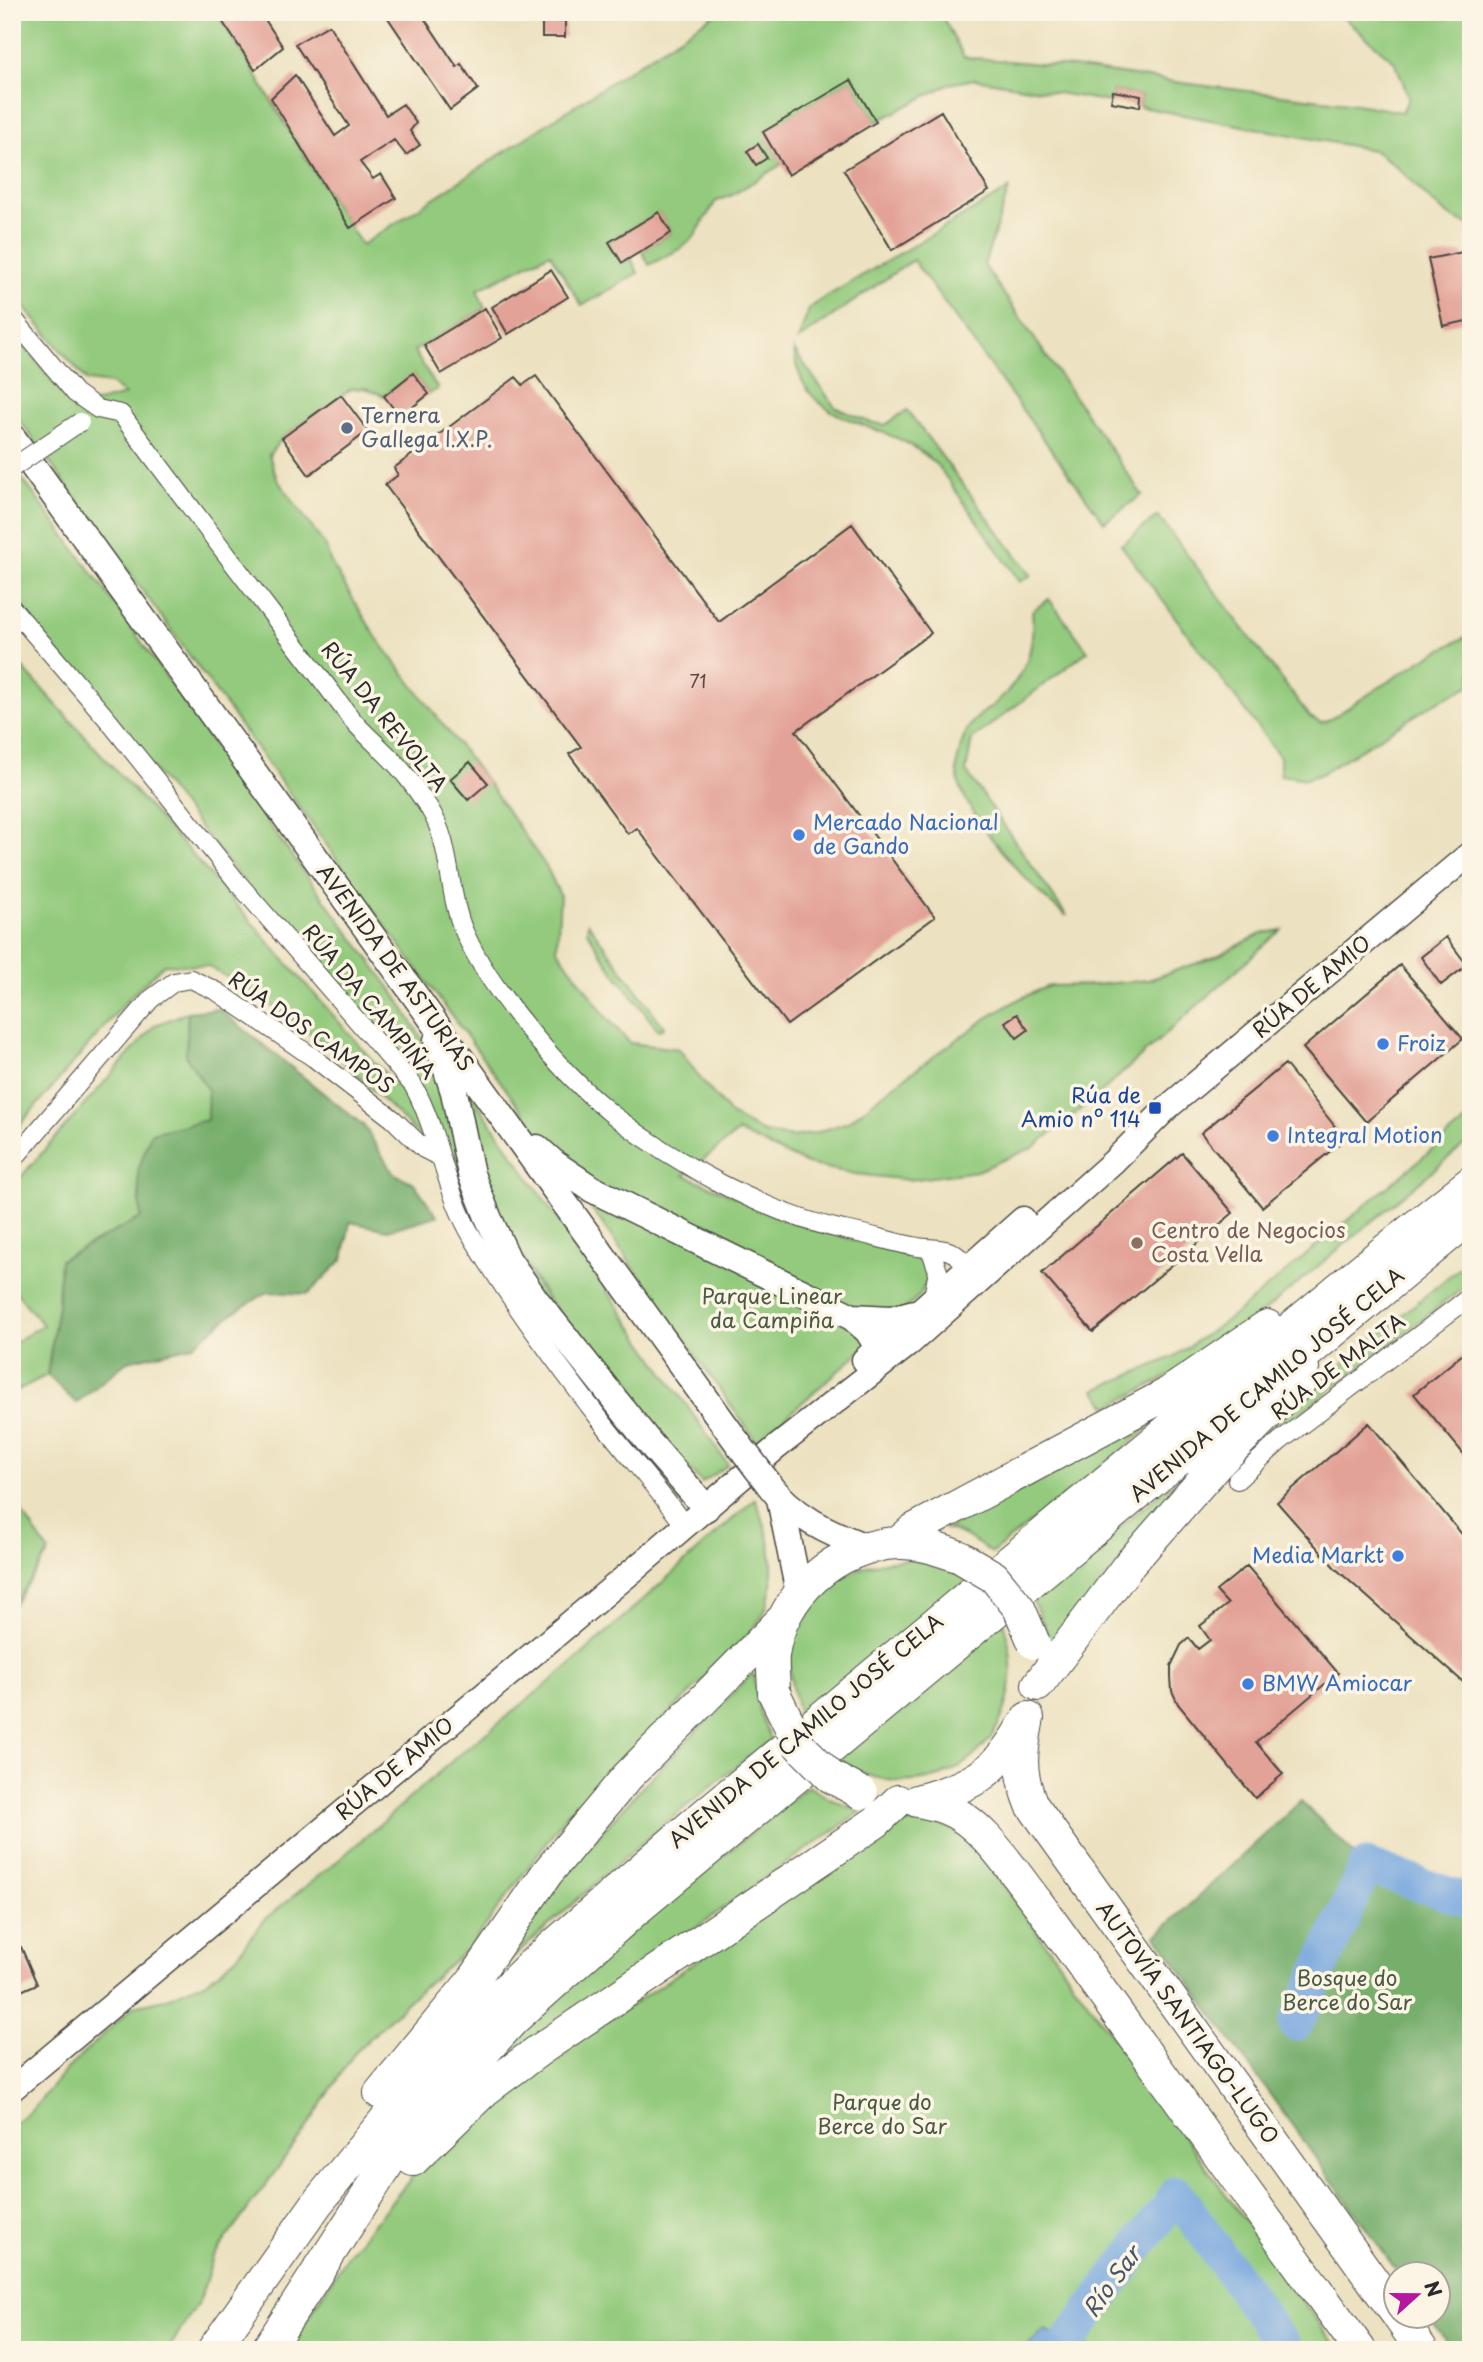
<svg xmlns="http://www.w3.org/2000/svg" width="1483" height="2362" font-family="'Playpen Sans',sans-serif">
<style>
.green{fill:#93ca7d;stroke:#5f7a54;stroke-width:2}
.forest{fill:#76ae6c;stroke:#506c4c;stroke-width:2}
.water{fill:#74a6df;stroke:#506885;stroke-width:2}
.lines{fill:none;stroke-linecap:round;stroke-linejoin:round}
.river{stroke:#74a6df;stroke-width:35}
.building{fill:#e3a297}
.street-casing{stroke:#484641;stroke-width:20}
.secondary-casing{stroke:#484641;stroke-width:27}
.primary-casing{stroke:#484641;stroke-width:29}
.highway-casing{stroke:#484641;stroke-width:34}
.street{stroke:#fff;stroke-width:18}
.secondary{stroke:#fff;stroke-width:24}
.primary{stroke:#fff;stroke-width:26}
.highway{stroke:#fff;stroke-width:32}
.street-bridge-casing{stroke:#484641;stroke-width:20;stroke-linecap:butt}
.primary-bridge-casing{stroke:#484641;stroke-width:29;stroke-linecap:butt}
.highway-bridge-casing{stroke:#484641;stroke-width:34;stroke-linecap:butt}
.street-bridge{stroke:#fff;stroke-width:18}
.primary-bridge{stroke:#fff;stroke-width:26}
.highway-bridge{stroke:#fff;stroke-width:32}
.service-dot{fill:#5c6f8a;stroke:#fcf5e5;stroke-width:2.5}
.shop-dot{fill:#3f7fe0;stroke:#fcf5e5;stroke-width:2.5}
.transit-dot{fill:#1a4fb4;stroke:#fcf5e5;stroke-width:2.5}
.education-dot{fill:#8d6e63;stroke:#fcf5e5;stroke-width:2.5}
.labels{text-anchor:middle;stroke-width:7;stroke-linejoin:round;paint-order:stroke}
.number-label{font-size:18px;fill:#594946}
.service-label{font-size:21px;fill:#4e5e75;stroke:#fcf5e5;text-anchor:start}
.street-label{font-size:21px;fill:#2b2b2b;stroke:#fcf5e5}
.shop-label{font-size:21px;fill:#366cbe;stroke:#fcf5e5;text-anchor:start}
.transit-label{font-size:21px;fill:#164399;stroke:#fcf5e5;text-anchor:end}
.education-label{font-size:21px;fill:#785e54;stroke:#fcf5e5;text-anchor:start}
.park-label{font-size:21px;fill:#4a5b44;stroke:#fcf5e5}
.water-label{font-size:23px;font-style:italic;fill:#45566a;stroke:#fcf5e5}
</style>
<rect width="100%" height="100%" fill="#fcf5e5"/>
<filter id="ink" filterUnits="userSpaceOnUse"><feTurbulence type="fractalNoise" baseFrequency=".0143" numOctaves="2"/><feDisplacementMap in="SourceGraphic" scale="14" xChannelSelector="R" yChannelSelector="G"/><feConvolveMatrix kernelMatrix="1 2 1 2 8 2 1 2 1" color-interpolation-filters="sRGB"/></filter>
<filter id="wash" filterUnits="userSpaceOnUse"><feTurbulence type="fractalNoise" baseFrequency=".00686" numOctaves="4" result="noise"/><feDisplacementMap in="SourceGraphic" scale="28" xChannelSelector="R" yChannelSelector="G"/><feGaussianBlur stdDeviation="1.57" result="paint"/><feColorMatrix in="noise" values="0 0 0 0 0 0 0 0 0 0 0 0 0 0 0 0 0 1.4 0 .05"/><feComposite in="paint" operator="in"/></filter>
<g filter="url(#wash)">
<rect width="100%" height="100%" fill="#ece1c0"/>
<path class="green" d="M12 12H216C267 88 309 170 362 245L718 12H940L964 57 1073 67 1182 83 1356 104 1402 112 1409 98 1395 62 1337 12H1471V224C1441 221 1414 180 1392 163 1386 158 1379 154 1373 150L1140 107 1141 96 1113 91 1111 102 975 79 949 84 876 122 851 80 764 132 782 164 732 195 716 201 694 237 680 249 649 265 642 251 671 233 659 213 609 241 622 263 631 258 638 273 582 306 550 253 477 290 485 308 414 351 438 389 429 394 413 374 384 396 365 388 351 389 282 438 269 455 277 479 326 547 330 561 376 637 488 783 547 868 560 895 557 949 607 1018 630 1043 679 1049 703 1082 732 1116 764 1133 793 1137 815 1133 848 1122 893 1086 984 1020 1019 999 1049 986 1092 985 1148 980 1215 957 1261 934 1281 930 1098 1095 1034 1147 977 1171 909 1180 855 1174 807 1164 738 1132 684 1175 795 1222 925 1261 928 1279 920 1295 862 1350 757 1442 531 1123 375 912 12 410V329L73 408 125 395 111 384 87 381 12 293Z
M1009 189 984 265 1142 495 1104 522 913 260 798 340 809 309 819 301Z
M794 350 835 407 869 422 885 425 907 410 1031 575 1020 582 938 466C927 456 916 447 903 441 855 418 800 416 794 350Z
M12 465 102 586 281 841 397 997 425 1044 441 1086 466 1180 682 1499 681 1502 676 1503 541 1334 502 1272 455 1187 439 1126 158 775 12 597Z
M1158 516 1310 717 1321 723 1327 721 1425 658 1471 634V685L1435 703 1321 774 1306 779 1280 775V757L1121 545Z
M1049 599 1088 651 972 739 966 771 1067 916C1035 894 960 811 957 773 956 759 962 739 969 727 975 716 988 710 997 702 1027 674 1035 650 1032 611Z
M12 656 189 851 374 1062 407 1096 418 1112 424 1140 326 1045 257 995 208 966 164 964 131 996 12 1134Z
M588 923 664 1027V1028L658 1030 608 964 587 931Z
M188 1012 186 1056 208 1090 207 1121 151 1133 138 1171 141 1218 60 1260 58 1306 47 1375 12 1393V1344L43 1325 12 1287V1187L155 1025Z
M466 1087 728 1465 702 1483 641 1415 546 1297 500 1220 478 1163Z
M1471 1117V1139L1240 1331 1185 1368 1108 1407 1095 1390 1173 1357 1233 1316Z
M1471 1258V1282L1275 1432 1262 1435 1304 1396Z
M1177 1406 992 1553 965 1535 946 1529Z
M1195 1466 1051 1649 1045 1627 1031 1597Z
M12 1498 49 1552 12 1608Z
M755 1499C770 1533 778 1568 767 1605 765 1614 756 1624 751 1633L568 1813 469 1948 414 1995 353 2055 304 2132 213 2257 200 2299 168 2350H12V2126L33 2109 68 2068 134 2006 165 1999 207 1981 236 1957 266 1918 340 1859 460 1754 566 1669Z
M907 1559 945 1567 970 1579 799 1714C794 1696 789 1679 790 1660 792 1618 834 1573 874 1564 885 1561 896 1561 907 1559Z
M1003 1622C1042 1735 937 1825 835 1759Z
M753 1672 760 1712 771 1740C662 1821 561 1913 462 2005L582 1854 645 1784Z
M808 1786 832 1800 861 1812C739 1893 624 1986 498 2060L516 2037 601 1957Z
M915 1822C941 1822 957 1830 976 1847L1338 2350H288L348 2254 433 2152 476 2111 894 1826Z"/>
<path class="forest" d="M219 1009 364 1126 393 1173 414 1183 437 1216 388 1230 350 1222 343 1259 308 1294 268 1292 233 1313 192 1346 128 1361 76 1403 47 1375 58 1306 60 1260 141 1218 138 1171 151 1133 207 1120 208 1090 186 1056 188 1012Z
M1301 1801 1366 1866 1471 1902V2350H1452L1429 2317 1438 2316V2274H1399L1156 1936Z"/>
<path class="water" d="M1082 2318 1086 2322 1087 2350H1023L1045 2330 1055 2334Z"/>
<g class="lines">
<path class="river" d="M1296 2024 1366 1866 1471 1902
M1171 2203 1177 2194 1286 2350
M1062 2350 1162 2214"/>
</g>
<g id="blocks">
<path class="building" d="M216 12H260L283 47 255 70Z
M384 12H420L457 67 461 64 478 89 450 110Z
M542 12H565V37H542Z
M329 25 386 115 403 104 416 123 410 131 420 145 406 155 394 140 360 162 373 179 381 174 396 198 350 228 271 98 295 75 335 136 349 126 295 44Z
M851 80 876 122 788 175 763 132Z
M1113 91 1141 96 1140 107 1111 102Z
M941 111 989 191 892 250 844 170Z
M758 144 767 158 756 165 747 151Z
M659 212 671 233 622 263 609 242Z
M1463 252 1465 260 1471 259V320L1443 326 1428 259Z
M551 270 568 297 508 334 492 307Z
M485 308 502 338 441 374 424 345Z
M413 373 429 394 400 417 384 396Z
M536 376 719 622 852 524 931 633 796 731 935 917 787 1025 637 828 628 834 569 754 581 747 385 485 398 475 394 468 516 377 523 385Z
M341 395 368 431 309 475 282 438Z
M470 762 488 783 468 800 450 779Z
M1446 937 1467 965 1441 985 1421 957Z
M1400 965 1463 1039 1366 1122 1303 1048Z
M1017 1014 1028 1030 1017 1038 1005 1022Z
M1285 1064 1345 1139 1262 1207 1201 1133Z
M1182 1153 1233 1213 1093 1332 1042 1273Z
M1469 1349 1471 1352V1463L1414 1394Z
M1369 1423 1471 1545V1670L1463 1682 1335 1568 1277 1502Z
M1247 1566 1338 1673 1256 1742 1283 1774 1255 1798 1178 1704 1172 1691 1171 1677V1666L1181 1645 1189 1638 1198 1649 1210 1640 1200 1626 1228 1604 1216 1591Z
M21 1947 37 1984 12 1995V1951Z"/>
</g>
</g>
<g filter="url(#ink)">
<use href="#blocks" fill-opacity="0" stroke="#484641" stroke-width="2"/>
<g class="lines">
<g class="street-casing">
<path id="street" d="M12 317 75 393 98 409 121 414C196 516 274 616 350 717 366 737 387 752 403 772 412 783 421 796 429 808 452 844 447 890 463 929 488 989 562 1074 613 1115 675 1163 766 1214 844 1230 869 1234 893 1243 918 1247 928 1249 939 1247 949 1251 957 1254 963 1260 967 1268
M12 608 108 720 238 883 413 1085C440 1134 444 1190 473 1238 511 1302 556 1363 602 1422 629 1457 659 1490 685 1526
M12 1161 151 999 174 982 191 979 218 992 314 1058 393 1119 424 1149 440 1157
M932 1254 938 1271 933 1297
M1237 1480 1280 1441 1471 1296"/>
</g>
<g class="secondary-casing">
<path id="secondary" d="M864 1360 1023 1219
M12 2089 636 1568 777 1447 910 1343 1113 1162 1168 1107 1471 853"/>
</g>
<g class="primary-casing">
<path id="primary" d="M12 437 740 1446
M437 1040 454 1092 471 1174 488 1217 508 1260 535 1299 647 1440 706 1508
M537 1148 555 1164 592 1189 852 1317 868 1331 878 1347
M852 1317 891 1319 914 1313
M768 1483C792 1516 829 1533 866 1547
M780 1499 799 1593"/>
</g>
<g class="highway-casing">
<path id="highway" d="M898 1543 913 1530 1167 1394 1267 1326
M1038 1685 1128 1566 1218 1463 1300 1382 1303 1368
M774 1693C774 1681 772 1668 773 1656 780 1594 837 1545 898 1543 920 1542 940 1550 960 1557
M1028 1718C1021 1753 1018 1771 1032 1805L1396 2313
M917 1801C969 1787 995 1775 1022 1727
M918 1801C927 1803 936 1805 945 1808 983 1822 1013 1872 1037 1902L1360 2350
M380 2093 474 1979 547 1873 627 1777 784 1618
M413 2160 485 2090 538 2051 876 1822 898 1801
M1398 2316 1422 2350
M213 2350 318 2202 409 2091 463 2031 531 1965 692 1825 1368 1264 1471 1182
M267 2350 401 2143 514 2019 631 1914 1471 1217"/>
</g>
<use href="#street" class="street"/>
<use href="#secondary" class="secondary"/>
<use href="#primary" class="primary"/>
<use href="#highway" class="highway"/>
<g class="street-bridge-casing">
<path id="street-bridge" d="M12 468 80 422"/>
</g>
<g class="primary-bridge-casing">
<path id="primary-bridge" d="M740 1446 768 1483"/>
</g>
<g class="highway-bridge-casing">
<path id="highway-bridge" d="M960 1557 994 1577 1019 1608 1034 1643
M774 1693 800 1746 830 1776 861 1793"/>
</g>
<use href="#street-bridge" class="street-bridge"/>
<use href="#primary-bridge" class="primary-bridge"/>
<use href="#highway-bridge" class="highway-bridge"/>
</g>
</g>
<circle class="service-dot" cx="347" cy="428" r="7"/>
<g class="shop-dot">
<circle cx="799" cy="835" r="7"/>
<circle cx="1383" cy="1044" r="7"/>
<circle cx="1273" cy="1136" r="7"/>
<circle cx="1398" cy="1556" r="7"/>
<circle cx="1248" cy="1684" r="7"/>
</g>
<rect class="transit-dot" x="1148" y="1101" width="14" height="14" rx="3.5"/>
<circle class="education-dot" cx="1137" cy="1243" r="7"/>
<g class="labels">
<g class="number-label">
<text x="698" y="688">71</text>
</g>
<g class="service-label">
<text x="361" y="423">Ternera<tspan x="361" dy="24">Gallega l.X.P.</tspan></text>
</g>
<g class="street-label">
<text transform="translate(384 717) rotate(51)" y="7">RÚA DA REVOLTA</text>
<text transform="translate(395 968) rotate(54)" y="7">AVENIDA DE ASTURIAS</text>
<text transform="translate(1312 987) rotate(-40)" y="7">RÚA DE AMIO</text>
<text transform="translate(369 1002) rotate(50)" y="7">RÚA DA CAMPIÑA</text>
<text transform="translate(311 1033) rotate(35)" y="7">RÚA DOS CAMPOS</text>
<text transform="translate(1338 1367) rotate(-37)" y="7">RÚA DE MALTA</text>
<text transform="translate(1267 1385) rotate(-40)" y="7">AVENIDA DE CAMILO JOSÉ CELA</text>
<text transform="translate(806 1731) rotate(-40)" y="7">AVENIDA DE CAMILO JOSÉ CELA</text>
<text transform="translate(395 1769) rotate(-40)" y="7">RÚA DE AMIO</text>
<text transform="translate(1187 2023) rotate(54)" y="7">AUTOVÍA SANTIAGO-LUGO</text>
</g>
<g class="shop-label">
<text x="813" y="830">Mercado Nacional<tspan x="813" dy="24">de Gando</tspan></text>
<text x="1397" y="1051">Froiz</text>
<text x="1287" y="1143">Integral Motion</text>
<text x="1384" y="1563" text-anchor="end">Media Markt</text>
<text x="1262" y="1691">BMW Amiocar</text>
</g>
<g class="transit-label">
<text x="1141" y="1103">Rúa de<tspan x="1141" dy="24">Amio nº 114</tspan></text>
</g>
<g class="education-label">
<text x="1151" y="1238">Centro de Negocios<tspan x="1151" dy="24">Costa Vella</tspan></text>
</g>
<g class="park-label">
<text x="772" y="1304">Parque Linear<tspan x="772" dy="24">da Campiña</tspan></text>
<text x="1347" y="1986">Bosque do<tspan x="1347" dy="24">Berce do Sar</tspan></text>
<text x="882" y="2110">Parque do<tspan x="882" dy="24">Berce do Sar</tspan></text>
</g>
<g class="water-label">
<text transform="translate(1112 2282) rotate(-54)" y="8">Río Sar</text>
</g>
</g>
<rect width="1483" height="2362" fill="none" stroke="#fcf5e5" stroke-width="42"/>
<g transform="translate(1417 2295) rotate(69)"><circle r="33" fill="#fcf5e5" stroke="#a8a49b" stroke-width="2"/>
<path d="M0-5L12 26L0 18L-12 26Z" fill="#b5179e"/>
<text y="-10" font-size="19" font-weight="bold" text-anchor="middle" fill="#2b2b2b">N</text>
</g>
</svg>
